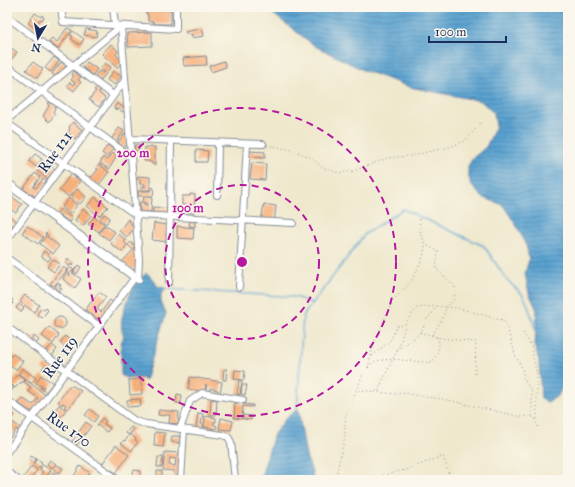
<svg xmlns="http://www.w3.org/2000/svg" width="575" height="487" font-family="'IM FELL Great Primer',serif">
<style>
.water{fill:url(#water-rules);stroke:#3a6897}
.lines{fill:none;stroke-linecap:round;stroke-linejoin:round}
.stream{stroke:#5aa2d0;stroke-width:1.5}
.building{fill:#f7af79;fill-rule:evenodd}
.minor-casing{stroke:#858c96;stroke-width:8}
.tertiary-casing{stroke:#858c96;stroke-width:10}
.path{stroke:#858c96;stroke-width:1;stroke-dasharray:1 3;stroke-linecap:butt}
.minor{stroke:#fff;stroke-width:6}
.tertiary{stroke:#fff;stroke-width:8}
.ring{fill:none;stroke:#b5179e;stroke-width:2;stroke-dasharray:7 5}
.labels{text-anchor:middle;stroke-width:3;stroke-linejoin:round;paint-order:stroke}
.street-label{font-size:15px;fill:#1b2f5e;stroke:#fbf7ec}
.centre{fill:#b5179e;stroke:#fbf7ec;stroke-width:2}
.ring-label{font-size:12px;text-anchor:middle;font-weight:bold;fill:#b5179e;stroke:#fbf7ec;stroke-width:3;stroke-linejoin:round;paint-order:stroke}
</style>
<defs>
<pattern id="water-rules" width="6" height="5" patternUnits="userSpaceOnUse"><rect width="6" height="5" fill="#5aa2d0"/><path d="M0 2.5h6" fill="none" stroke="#4a84ac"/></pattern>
</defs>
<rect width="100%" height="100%" fill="#fbf7ec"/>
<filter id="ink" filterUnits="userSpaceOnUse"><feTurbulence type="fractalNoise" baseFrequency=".025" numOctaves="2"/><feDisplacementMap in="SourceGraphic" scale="8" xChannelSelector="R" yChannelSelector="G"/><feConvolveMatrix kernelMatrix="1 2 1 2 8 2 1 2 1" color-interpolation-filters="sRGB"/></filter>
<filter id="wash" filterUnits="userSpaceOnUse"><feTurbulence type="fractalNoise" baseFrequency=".012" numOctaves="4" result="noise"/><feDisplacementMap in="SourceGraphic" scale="16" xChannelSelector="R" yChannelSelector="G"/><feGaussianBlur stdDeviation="0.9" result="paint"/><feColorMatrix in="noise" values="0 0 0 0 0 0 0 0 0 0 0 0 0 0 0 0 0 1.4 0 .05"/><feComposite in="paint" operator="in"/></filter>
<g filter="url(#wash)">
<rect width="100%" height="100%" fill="#efe8cd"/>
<path class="water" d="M264 7H568V341H566L561 345C563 361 568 381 558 395 555 398 551 400 547 402L541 398 539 361 535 346 537 310 529 293 525 273 529 260 527 248 518 228 503 205 482 197 471 185 468 174V166L473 158 486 147 496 126 494 113 481 101 410 87 363 70 315 46Z
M147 273 155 282 157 286 167 289 161 293V302L166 313 145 381 143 378H126L121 375V343L124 336C116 323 129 294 137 282 139 279 143 276 147 273Z
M298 409 306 456 313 474 312 480H260L274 434 286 418Z"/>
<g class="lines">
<path class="stream" d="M166 289 295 297 312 303
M297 410 303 316 365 234 403 209 484 246 507 280 522 294 527 303 535 328H537"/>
</g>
<g id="blocks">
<path class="building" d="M146 9 171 10V24H154V22L148 21V14H146Z
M35 13 41 17 42 15 44 17 42 20 40 19 35 28 28 23Z
M67 28 72 30 58 49 49 42 52 38 57 42Z
M202 28 204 36 192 38V34L188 35 185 32Z
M86 29 97 31 96 37 84 35Z
M73 31 84 39 80 45 71 39 73 36 70 35Z
M152 32V46L128 47 127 33Z
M111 44 118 51 116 55 123 61 117 68 102 54Z
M7 45 17 52 12 59 7 56Z
M206 56 207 65 184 66 183 58Z
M54 57 59 61 51 72 45 68Z
M224 61 226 67 211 72 209 66Z
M33 62 43 69 37 78 26 70Z
M61 62 66 66 57 78 52 74Z
M87 62 97 69 93 75 83 68Z
M105 63 111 67 101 80 95 76 99 71 103 73 104 72 100 69Z
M74 71 81 77 78 80 81 82 74 91 67 86 70 82 73 85 75 83 71 80 74 76 72 75Z
M113 71 121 76 115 85 107 80Z
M96 88 100 91 99 93 105 98 99 107 89 100 96 91 94 90Z
M49 102 56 106 53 112 55 114 49 122 43 116 49 106 48 105Z
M117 103 126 109 123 112 117 108 116 110 114 108Z
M73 122 82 130 75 139 68 133 70 128 69 127Z
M119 128 124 131 116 142 112 138Z
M125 133 129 136 126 139 128 140 126 142 128 143 124 148 118 142Z
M108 145 113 149 107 157 102 153Z
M135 145H139V151H134Z
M145 147H155V165L152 164V162H149V161H144Z
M196 150 208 151 207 162H196Z
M250 151 265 152V158L249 157Z
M112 153 117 156 109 169 100 163 103 157 107 160Z
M35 154 42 159 36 167 29 161Z
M44 161 55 169 47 179 37 171Z
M252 163 266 164 265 180 250 179Z
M99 164 109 172 98 186 88 179 90 176 92 177 98 169 96 168Z
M35 173 40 177 33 187 36 188 43 179 47 182 36 197 23 189Z
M71 174 80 181 69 197 59 190Z
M138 176 150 177V190H141V186L145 187V184H140V179H137Z
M151 187 154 188 153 196H138V191H150Z
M77 189 86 197 80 204 71 197Z
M190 194 195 195 194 213 181 212 182 209H186L187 205H182V196H190Z
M12 197 22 204 16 213 7 207V204Z
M95 197 108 207 99 216 87 206Z
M144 197H152L151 212H140V202H144V205H147V203L143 202Z
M69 198 77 205 70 214 62 207Z
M264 204 276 206 274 223 261 221Z
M153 207 169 208V215L153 213Z
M60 209 72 218 69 222 57 213Z
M83 209 91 215 83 226 75 220Z
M7 214 17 222 14 226 7 221Z
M104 214 110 218 106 224 100 219Z
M94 217 104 224 99 232 88 224Z
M128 219 134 228 127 237 119 231Z
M190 221 195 222V227L189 226Z
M7 223 12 227 7 234Z
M154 223 167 225 166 236H168V242L152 240Z
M105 225 115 232 109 240 99 233Z
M27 226 43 237 38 244 22 233Z
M177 226 194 228 193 239 177 238Z
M46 233 48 236 47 237 59 246 53 254 40 244 46 236 45 235Z
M118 234 126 240 124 242 127 245 122 252 111 244Z
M131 242 136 248 138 265 133 270 122 262 133 250 128 245Z
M44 251 51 257 48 261 41 256Z
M53 259 60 264 54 272 47 267Z
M68 259 74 263 72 266 71 264 69 266 65 263Z
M78 265 81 267 77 274 73 272Z
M63 267 67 270 54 286 50 284Z
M69 267 74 270 71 272 81 279 75 288 63 279 66 273 69 276 70 274 66 272Z
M58 283 61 285 59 287 62 289 60 291 55 287Z
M99 292 106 297 97 309 101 312 110 300 114 303 102 318 98 319 85 310Z
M25 295 39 305 34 312 20 302Z
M7 296 13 300 11 302 13 303 10 307 9 305 7 307Z
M19 304 24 308 21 312 16 308Z
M41 308 44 310 46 308 48 310 42 318 37 314Z
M54 323a6 6 0 1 1 12 0a6 6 0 1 1-12 0Z
M49 327 59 335 53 344 42 336Z
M34 336 39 340 36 344 31 340Z
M65 336 71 341 66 348 60 343Z
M52 345 57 349 52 356 46 351Z
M13 354 23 361 16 370 7 364V361Z
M45 365 52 370 50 373 42 369Z
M22 368 36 378 32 383 19 374Z
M224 369H227L226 380H223Z
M235 370 245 371 244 380 234 379Z
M18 374 25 380 22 383 21 382 15 388 10 383Z
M41 375 53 383 46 392 40 388 41 387 43 388 44 387 42 385 40 386 36 383Z
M190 377 222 382 220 393H217L218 390 210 388 209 391H206V384L205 392 188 389Z
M141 379 142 394 130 395 129 380Z
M26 380 47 396 35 411H30L18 403 22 398 33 405 38 398 28 391 31 387 24 382Z
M239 381H242L240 395 237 394Z
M7 382 14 388 11 391 9 389 7 391 10 393 7 397Z
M242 385H247L245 395 241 394Z
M69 386H73L81 391 68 409 64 407 66 405 63 403 62 405 58 402Z
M177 394 182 395 181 403H176Z
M140 399 141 406 127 407V400Z
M211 399 217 400 216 415H210Z
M235 403 253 405V407L243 406 242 419 234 418Z
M59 405 66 410 61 417 59 415 57 417 52 413Z
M90 409 98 416 94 422 85 415Z
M159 410 179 412 178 421H180V426H177L178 424 169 423 170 415H165V416L158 415Z
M11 411 15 415 11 420 7 417Z
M198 413 203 414 201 424H203V429H196Z
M243 415 252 416 251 420 243 419Z
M205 416 216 418V422H214V425L217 426 216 429 204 427Z
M7 418 22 429 20 431 16 429 10 438 7 436Z
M102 418 106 421 104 424 110 428 107 432 97 425Z
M221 418 233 421 231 430 219 429Z
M86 422 91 426 77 445 72 441Z
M131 427 134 429 129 435 126 433Z
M155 432 165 433 163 447 154 446Z
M130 434 136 439 135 440 138 442 131 451 121 443 124 440 125 441Z
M172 436H180L179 443 171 442Z
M116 445 129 455 116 473 102 464Z
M165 452 180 453 178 477 174 475V471L163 470ZM170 458 176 459 175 466 169 465Z
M31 456 36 459 33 463 29 460Z
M158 457H163L162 467H157Z
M37 459 42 462 41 464 51 470 46 477 48 479 47 480H37L43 472 40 469 42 467 40 466 39 468 33 464Z
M50 460 56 464 52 468 47 464Z
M57 465 63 468 60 473 54 470Z
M32 466 37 470 32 477 37 480H26L23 478Z
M80 466 90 473 85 480H79L74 476Z
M134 470 140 471V480H130Z
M157 471H162V480H157Z
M53 472 59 476 57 480H53L50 477Z
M164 477 173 478V480H164Z"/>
</g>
</g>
<g filter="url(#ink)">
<use href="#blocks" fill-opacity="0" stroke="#858c96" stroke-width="1"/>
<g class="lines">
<g class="minor-casing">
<path id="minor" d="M61 7 63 22 176 29V7
M113 7 115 25
M7 17 113 95
M121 26 139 259 138 279
M7 66 131 157
M7 120 121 26
M7 123 136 215 293 223
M130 139 263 144
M217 195 218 143
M7 240 125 80
M7 258 99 326
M169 282 171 141
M239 287 247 144
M7 327 135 421 146 424 223 435 228 437 231 442 235 480
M7 400 117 479
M180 429 190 401 202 393 243 400
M7 452 135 277
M7 472 18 480
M181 480 184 429"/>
</g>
<g class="tertiary-casing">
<path id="tertiary" d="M7 183 138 279"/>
</g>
<path class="path" d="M267 145 293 150 312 158 323 168 339 173 354 171 387 158 410 156 449 147 465 141 482 121
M420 332 440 338 476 342 475 374
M523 333 531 345 537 376V420
M432 335 442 320 446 307 458 308 497 319 503 320 506 324 516 357 522 368 524 379 532 392V416
M397 350 417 336 422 330 428 317 432 314 435 307
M372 356 390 341 397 326 404 325
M368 367C381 352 415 364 432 362 437 354 442 346 437 337
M368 368 374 343 393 300 411 282 422 260 425 248 424 241 421 235 419 217
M359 390 396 394 405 393 425 397 443 399 521 417 530 416 535 418 538 427
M378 391 400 344 406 322 417 308 435 306 446 307 454 299 455 286 436 269 438 251 428 246 424 243
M335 480 345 436V418L363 374
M372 480 380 476 405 470 443 456 451 480"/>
<use href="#minor" class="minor"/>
<use href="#tertiary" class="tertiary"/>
</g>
</g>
<g class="ring">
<circle cx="242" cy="262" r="77"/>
<circle cx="242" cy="262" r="154"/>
</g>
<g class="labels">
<g class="street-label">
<text transform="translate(55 152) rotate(-54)" y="5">Rue 121</text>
<text transform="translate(60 357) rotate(-54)" y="5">Rue 119</text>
<text transform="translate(69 429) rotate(36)" y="5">Rue 170</text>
</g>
</g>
<circle cx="242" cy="262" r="6" class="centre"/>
<g class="ring-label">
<text x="133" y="157">200 m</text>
<text x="188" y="212">100 m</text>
</g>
<rect width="575" height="487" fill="none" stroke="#fbf7ec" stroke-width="24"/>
<g transform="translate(38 38) rotate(190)" stroke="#fbf7ec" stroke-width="3" paint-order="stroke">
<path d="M0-3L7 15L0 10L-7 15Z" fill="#1b2f5e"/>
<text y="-6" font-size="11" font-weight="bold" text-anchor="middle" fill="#1b2f5e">N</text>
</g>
<path d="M429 36v6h77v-6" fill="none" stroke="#1b2f5e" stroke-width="2"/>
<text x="435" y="36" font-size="12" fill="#1b2f5e" stroke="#fbf7ec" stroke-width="3" paint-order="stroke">100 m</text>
</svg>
